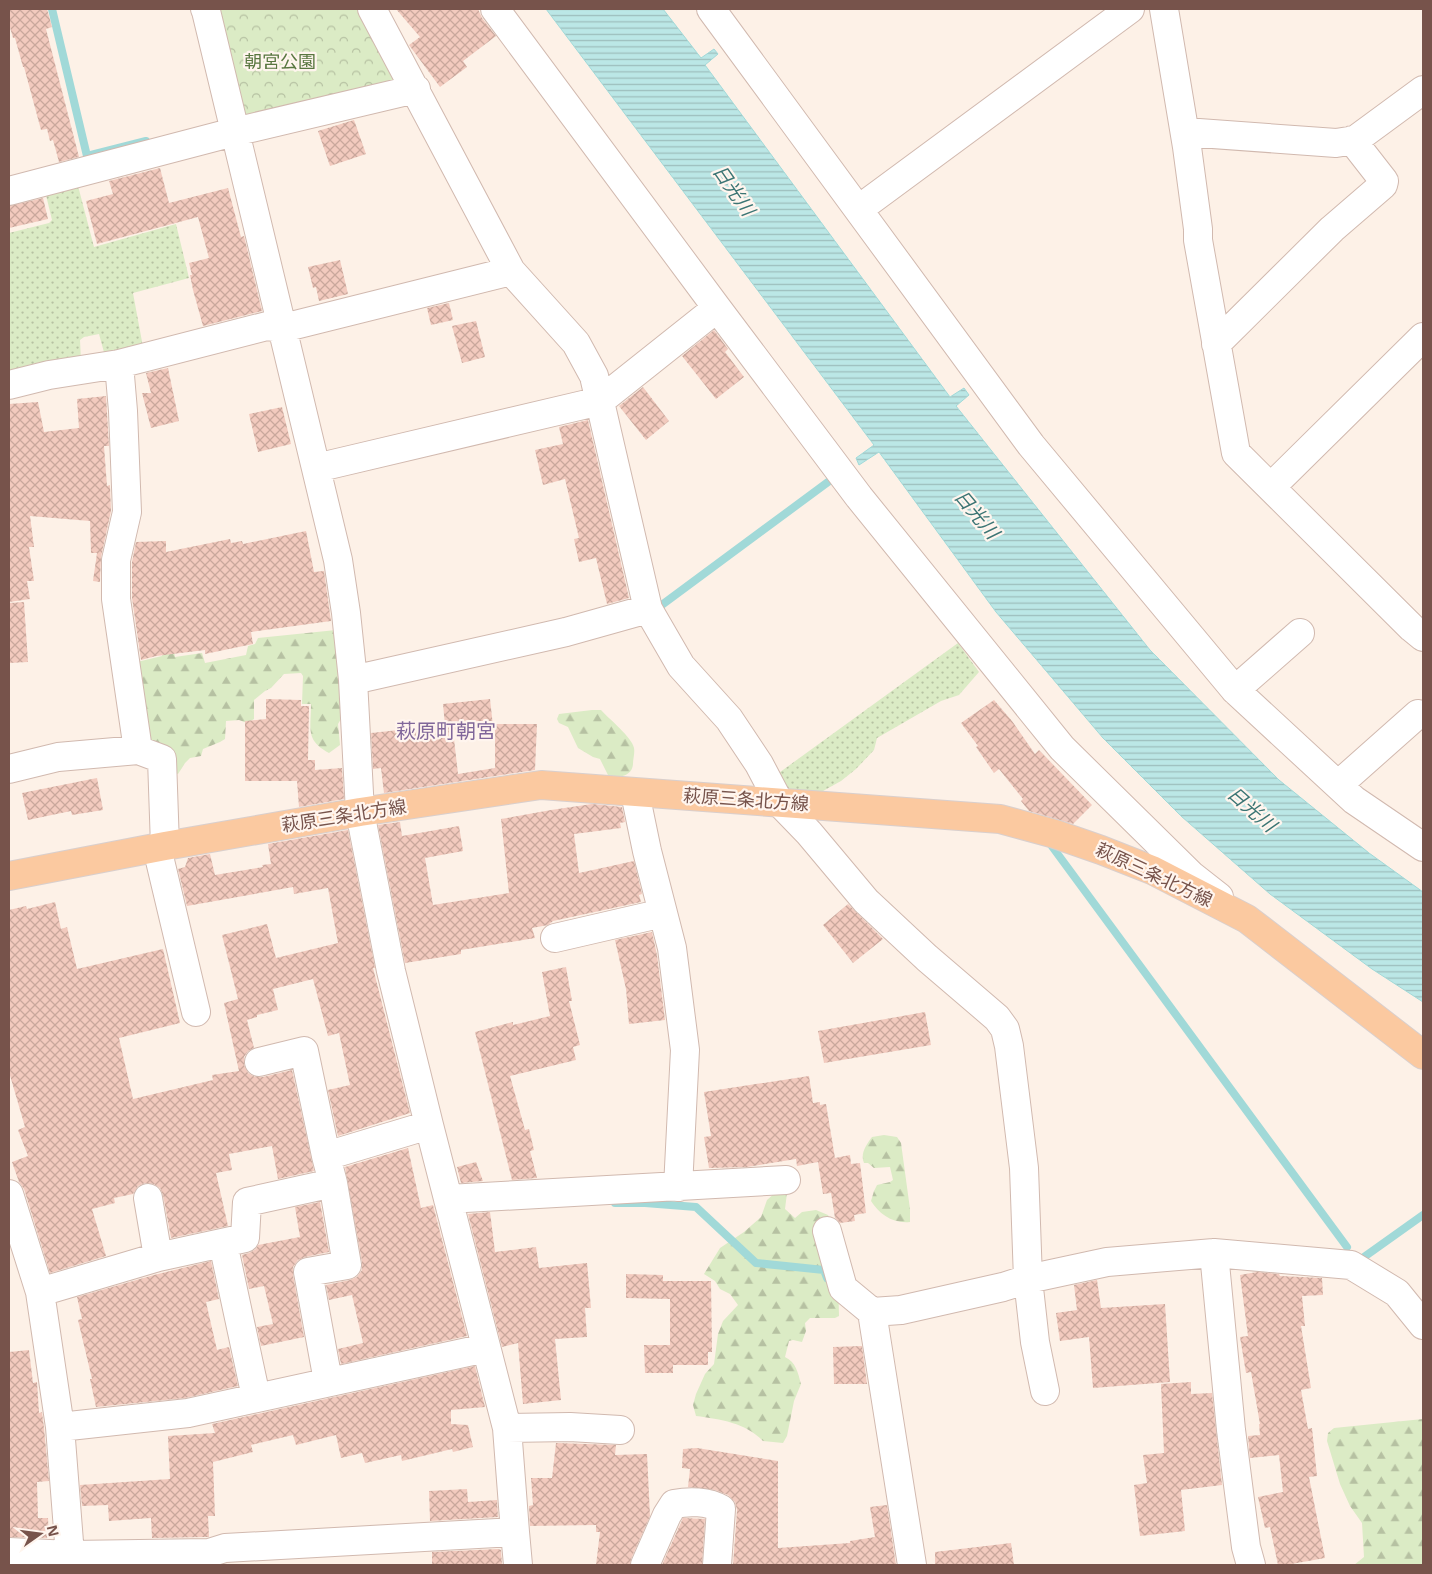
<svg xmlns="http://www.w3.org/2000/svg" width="1432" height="1574" font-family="'Noto Sans','Noto Sans JP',sans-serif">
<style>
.grass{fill:url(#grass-dots)}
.forest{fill:url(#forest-firs)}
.park{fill:url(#park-crowns)}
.water{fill:url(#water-rules);stroke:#a1d9d8}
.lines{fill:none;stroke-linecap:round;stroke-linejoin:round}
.stream{stroke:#a1d9d8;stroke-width:8}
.building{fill:url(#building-cross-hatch)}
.minor-casing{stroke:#d1b9af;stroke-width:30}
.major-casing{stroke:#d9cfcd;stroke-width:30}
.minor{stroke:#fff;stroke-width:28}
.major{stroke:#fbc9a0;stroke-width:28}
.labels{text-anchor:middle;stroke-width:4.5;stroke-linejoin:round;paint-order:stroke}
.park-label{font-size:18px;fill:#597740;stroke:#fff5ee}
.street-label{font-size:18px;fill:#77534b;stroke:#fff5ee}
.water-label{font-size:19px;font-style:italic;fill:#3b7574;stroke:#fff5ee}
.quarter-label{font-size:20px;fill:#80679a;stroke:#fff5ee}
</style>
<defs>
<pattern id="grass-dots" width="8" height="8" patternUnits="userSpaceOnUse" patternTransform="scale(1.25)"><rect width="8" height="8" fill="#dbebc5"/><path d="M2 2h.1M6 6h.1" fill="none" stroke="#b6c1a2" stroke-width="1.8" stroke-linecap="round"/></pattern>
<pattern id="forest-firs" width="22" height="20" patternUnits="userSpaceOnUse" patternTransform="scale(1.25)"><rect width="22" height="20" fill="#dbebc5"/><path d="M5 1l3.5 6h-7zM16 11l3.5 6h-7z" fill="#b6c1a2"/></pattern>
<pattern id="park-crowns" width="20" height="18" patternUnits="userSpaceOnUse" patternTransform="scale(1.25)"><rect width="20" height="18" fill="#dbebc5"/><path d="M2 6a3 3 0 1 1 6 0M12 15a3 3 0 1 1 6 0" fill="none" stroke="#b6c1a2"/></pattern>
<pattern id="water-rules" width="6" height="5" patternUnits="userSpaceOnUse" patternTransform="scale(1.25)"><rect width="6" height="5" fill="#bbe7e6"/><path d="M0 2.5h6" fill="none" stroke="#9dbebc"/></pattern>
<pattern id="building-cross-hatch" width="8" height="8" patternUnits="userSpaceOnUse" patternTransform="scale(1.25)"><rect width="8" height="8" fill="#f2cabe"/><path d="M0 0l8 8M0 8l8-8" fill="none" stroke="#c9a79c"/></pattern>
</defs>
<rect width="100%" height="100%" fill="#fdf1e7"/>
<path class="grass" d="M77 182 94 247 176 224 189 278 133 293 143 347 105 356 99 334 84 337 80 340 81 361 9 374V233L49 223 52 220 45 191Z
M958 643 979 672 959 695 941 701 877 738 874 750 856 769 841 781 823 791 790 792 776 775Z"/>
<path class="forest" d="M336 630 346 710 338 724 340 745 329 753C305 740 311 729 311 704H302L303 676 301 673 284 674 271 688 265 691 254 700V719L247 723 239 720 226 721 225 739 220 742 203 749 201 756 190 758 185 763 178 774 168 771 143 744 137 662 162 656V653L174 651 175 657 202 653 205 663 246 655 248 646 255 644 258 638Z
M592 710H601C609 719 632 737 634 748 635 753 633 759 633 764 632 777 619 777 609 777L600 759 593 757 578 748 568 727 559 723 557 719 559 714Z
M884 1135 897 1137 901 1143 910 1209V1222C893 1224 879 1214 871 1201L874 1191 877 1185 890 1182 893 1180 890 1167 874 1168 868 1163H864C860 1154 866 1145 872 1137Z
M777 1191 787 1193 785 1209 795 1218 802 1212 816 1210 828 1215 837 1233 839 1316 835 1318H810L805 1323 806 1331 802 1342 793 1340 789 1341 785 1357C796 1362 798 1373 801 1384L794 1401 787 1436 783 1443 763 1441C746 1423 720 1419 696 1416L693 1405 696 1394 705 1374 714 1364 718 1334 723 1321 738 1305 730 1294 720 1289 715 1281 704 1274 720 1248 744 1232 761 1217 767 1200Z
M1423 1419V1565H1354L1364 1557 1362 1523 1350 1506 1340 1484 1327 1441 1328 1433 1334 1428Z"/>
<path class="park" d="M210 9H365L397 78 393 88 237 129Z"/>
<path class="water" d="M546 9H663L701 58 714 49 718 54 705 65 950 397 964 388 969 395 956 406 1150 650 1279 780 1369 853 1423 892V1002L1372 969 1270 894 1181 816 1103 738 996 612 879 452 859 465 856 458 874 445Z"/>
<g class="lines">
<path class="stream" d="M52 9 87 156 146 141
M662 613 659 607 828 482
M1051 845 1347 1247
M615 1203H645L696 1207 756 1263 824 1270 827 1278
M1364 1257 1423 1215"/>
</g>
<path class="building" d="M9 9H47L52 27 46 29 79 157 59 162 53 140 50 141 47 129 41 130 24 67H23L15 38H13L9 24Z
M396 9H478L482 18 496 36 463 61 467 67 440 87 409 45 420 37Z
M354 120 366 154 330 166 318 131Z
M160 168 169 203 228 188 241 237 244 236 262 311 203 326 193 290 190 275H192L189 263 209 258 198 217 97 244 86 201 113 194 109 181Z
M43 198 48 219 9 228V206Z
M340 260 348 294 319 301 316 287 313 288 308 267Z
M449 303 453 320 431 325 427 308Z
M476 321 485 357 462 363 452 326Z
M714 330 728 349 725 352 744 377 716 399 682 356Z
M168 368 179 421 151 428 142 393H151L146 373Z
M643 387 669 421 646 440 619 406Z
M106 396 109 446H104L107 486 110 485 111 511 101 557 100 582 93 581 97 553H91L90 521 30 516 34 547H29L34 581H27L30 599 9 602V404L38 402 44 432 79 428 77 399Z
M282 407 291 444 258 452 249 414Z
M588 420 629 598 607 604 596 558 579 562 574 539 579 538 565 479 543 485 535 450 563 444 559 427Z
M306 531 314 572 324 571 331 621 251 632 253 644 205 654V650L156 656 141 660 132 598V562L136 542 166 541V552L230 539 231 543 242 541 243 544Z
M24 602 28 662 9 663V603Z
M266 699 301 700V706H309L308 760H315V770L342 768 344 799 299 807 297 781H245V721L266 719Z
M490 699 493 726 453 730 458 774 495 768V724H537L535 770 384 793 381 768 373 769 371 733 445 725 443 704Z
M994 700 1012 721 1035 754 1039 750 1092 805 1073 824 1029 811 1021 801 1023 799 999 769 994 773 976 747 978 746 961 723Z
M97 778 103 810 72 815 71 811 28 820 22 793Z
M592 804 622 807 625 822 620 823 621 828 574 834 579 873 634 861 642 894 639 895 641 902 553 921 548 925 532 928 535 938 461 950V954L405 963 378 825 400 822 402 836 459 826 463 851 425 858 433 905 509 893 501 819 551 810Z
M348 830 375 968H373L410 1113 338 1136 328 1090 350 1085 339 1033 328 1036 313 979 273 989 278 1010 257 1015V1017L247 1020 254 1048 248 1051 244 1057V1065L248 1073 255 1077H263L292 1070 314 1171 278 1179 272 1146 229 1154 232 1170 216 1173 228 1226 171 1238 163 1195 160 1188 154 1184 145 1183 138 1186 133 1194 114 1198 115 1203 92 1209 106 1256 50 1273 24 1189 19 1182 12 1162 28 1156 18 1130 25 1127 9 1072V910L26 906 27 909 55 902 61 929 67 927 77 969 163 949 180 1023 119 1038 133 1099 213 1080 212 1075 239 1071 224 1003 238 999 222 935 267 924 276 958 338 943 328 888 294 894 293 887 187 906 178 869 185 867 188 858 210 854 215 875 263 867 262 865 271 864 268 844Z
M848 904 883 939 853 963 823 925Z
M652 932 657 955 665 1020 629 1024 626 989 615 940Z
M566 967 572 1001H569L580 1045 573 1047 576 1060 510 1076 525 1130 529 1129 534 1150 530 1151 537 1178 512 1180 475 1032 513 1022V1025L550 1016 542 972Z
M925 1012 931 1045 824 1063 818 1031Z
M809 1076 813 1103 820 1102V1105L826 1104 835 1158 850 1155 851 1164 860 1163 866 1213 854 1215 855 1221 840 1223 835 1218 831 1193 823 1194 818 1162 797 1166 796 1159 747 1167 709 1168 704 1137 711 1136 704 1092Z
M408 1148 421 1208 433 1205 467 1336 341 1364 338 1349 363 1343 352 1295 329 1300 326 1285 350 1280 357 1277 362 1270V1262L345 1167Z
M476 1162 483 1181 461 1183 457 1167Z
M320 1202 329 1252 305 1257 298 1260 293 1267V1275L304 1337 261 1346 257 1327 273 1324 264 1286 249 1289 242 1255 249 1253 256 1249 258 1245 300 1237 295 1207Z
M490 1212 495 1252 536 1247 539 1268 587 1263 591 1308H585L587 1337 555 1339 561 1400 523 1404 518 1343 502 1347 468 1214Z
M211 1261 219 1299 206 1302 217 1350 229 1347 238 1386 185 1398 96 1407 90 1379H92L78 1320 82 1319 77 1297 154 1275Z
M1257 1272 1279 1274 1280 1276 1322 1278 1323 1295 1302 1296 1305 1326H1301L1311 1388 1301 1390 1308 1429 1312 1428 1317 1476 1309 1477 1325 1558 1286 1565H1278L1270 1527 1265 1528 1258 1497 1283 1492 1279 1455 1250 1458 1248 1436 1260 1435 1259 1424H1260L1251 1372 1246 1373 1240 1337 1248 1336 1240 1275Z
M626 1274 663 1275V1281H711L712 1352H708V1365H673V1373H645L644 1345H670V1299L626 1298Z
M1097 1280 1101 1308 1165 1304 1170 1382 1093 1388 1089 1337 1060 1341 1056 1313 1077 1310 1074 1285Z
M862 1346 867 1384H834L833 1347Z
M29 1350 33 1383 37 1382 39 1413 42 1412 44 1428 49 1481 37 1482 38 1518H48L49 1538 9 1537V1352Z
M475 1366 485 1407 451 1410V1424L468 1425 473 1447 453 1452 452 1449 402 1461 401 1455 365 1463 362 1453 341 1458 336 1435 296 1445 293 1435 251 1445 253 1452 213 1462 215 1516H208L209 1537H206L152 1538 151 1518 109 1521 108 1505 82 1506 80 1485 170 1479 168 1436 215 1433 212 1424Z
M1191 1382V1394L1212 1393 1222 1485 1181 1490 1185 1531 1140 1536 1134 1485 1147 1483 1143 1455 1164 1453 1161 1384Z
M556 1443 616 1445 615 1455 647 1454 650 1516 631 1559 630 1565H596L600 1532H596V1525L530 1526 529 1506 533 1505 531 1478H552Z
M697 1448 778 1461V1548L850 1543V1541L875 1537 870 1507 887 1505 896 1565H733L737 1510 735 1502 728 1495 715 1490 688 1487 690 1469 682 1468 683 1449Z
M467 1489 468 1502 497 1500 498 1517 430 1521 429 1491Z
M683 1518 705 1519 702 1565H662Z
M1011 1543 1014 1565H935V1552Z
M498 1549 501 1550 502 1565H432V1552Z"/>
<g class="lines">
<g class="minor-casing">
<path id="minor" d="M205 9 206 11 338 560 346 613 353 680 360 812 391 971 429 1125 507 1428 515 1532
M372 9 511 271 576 343 594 376 648 609 681 666 729 719 759 764 779 802 809 833 866 901 927 958 997 1018 1005 1029 1009 1046 1024 1168 1028 1279 1035 1342 1045 1391
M495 9 717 308 859 497 1062 748 1191 875 1219 897
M711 9 1031 445 1235 690 1354 800 1423 847
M1164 9 1187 147 1198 229V240L1236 453 1412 628 1423 637
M1185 132 1336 143 1355 140 1423 90
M9 191 234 132 416 89
M859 209 1130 9
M1216 344 1332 229 1383 185 1384 181 1352 140
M119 364 123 411 127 512 116 560V599L138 750
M9 385 49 375 119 364 267 326 283 328 511 271
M316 468 600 401 717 308
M1271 487 1423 337
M353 680 566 632 648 609
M1235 690 1300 633
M9 769 58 757 138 750 162 759 165 846
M1338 785 1418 714
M635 793 647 851 672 948 685 1050 678 1187
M157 848 196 1012
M555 938 663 913
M259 1062 304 1051 326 1156
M9 1194 40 1292 60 1427 70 1555 69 1565
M148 1198 158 1257
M448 1199 786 1180
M827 1231 843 1288 872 1312 901 1310 1003 1287 1028 1279 1107 1262 1214 1253 1351 1265 1397 1293 1423 1325
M223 1243 256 1397
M1214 1253 1231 1430 1246 1547 1251 1565
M40 1292 158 1257 245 1238 247 1202 333 1183 326 1156 429 1125
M872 1312 912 1565
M328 1381 308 1272 347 1265 333 1183
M60 1427 188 1413 486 1348
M507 1428 570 1427 620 1430
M9 1552 70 1555 209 1553 225 1548 515 1532 518 1565
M645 1565 667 1515 674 1504C689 1501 708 1501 721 1509L717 1565"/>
</g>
<g class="major-casing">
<path id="major" d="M9 876 165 846 360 812 541 785 1000 819 1055 834 1101 850 1152 870 1247 919 1423 1055"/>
</g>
<use href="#minor" class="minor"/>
<use href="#major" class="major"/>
</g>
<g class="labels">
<g class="park-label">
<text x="280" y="68">朝宮公園</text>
</g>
<g class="street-label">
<text transform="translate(746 800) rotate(4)" y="6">萩原三条北方線</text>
<text transform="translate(344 816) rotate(-9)" y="6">萩原三条北方線</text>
<text transform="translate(1154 875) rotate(25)" y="6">萩原三条北方線</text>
</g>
<g class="water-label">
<text transform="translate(734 190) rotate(55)" y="7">日光川</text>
<text transform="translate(977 514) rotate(50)" y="7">日光川</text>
<text transform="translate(1252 809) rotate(41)" y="7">日光川</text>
</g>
<g class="quarter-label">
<text x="446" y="738">萩原町朝宮</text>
</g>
</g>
<rect width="1432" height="1574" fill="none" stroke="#77534b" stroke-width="20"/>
<g transform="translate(40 1534) rotate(76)" stroke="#fff5ee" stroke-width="4" paint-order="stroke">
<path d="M0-4L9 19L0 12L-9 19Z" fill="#77534b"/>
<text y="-8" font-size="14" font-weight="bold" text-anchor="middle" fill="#77534b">N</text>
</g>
</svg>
